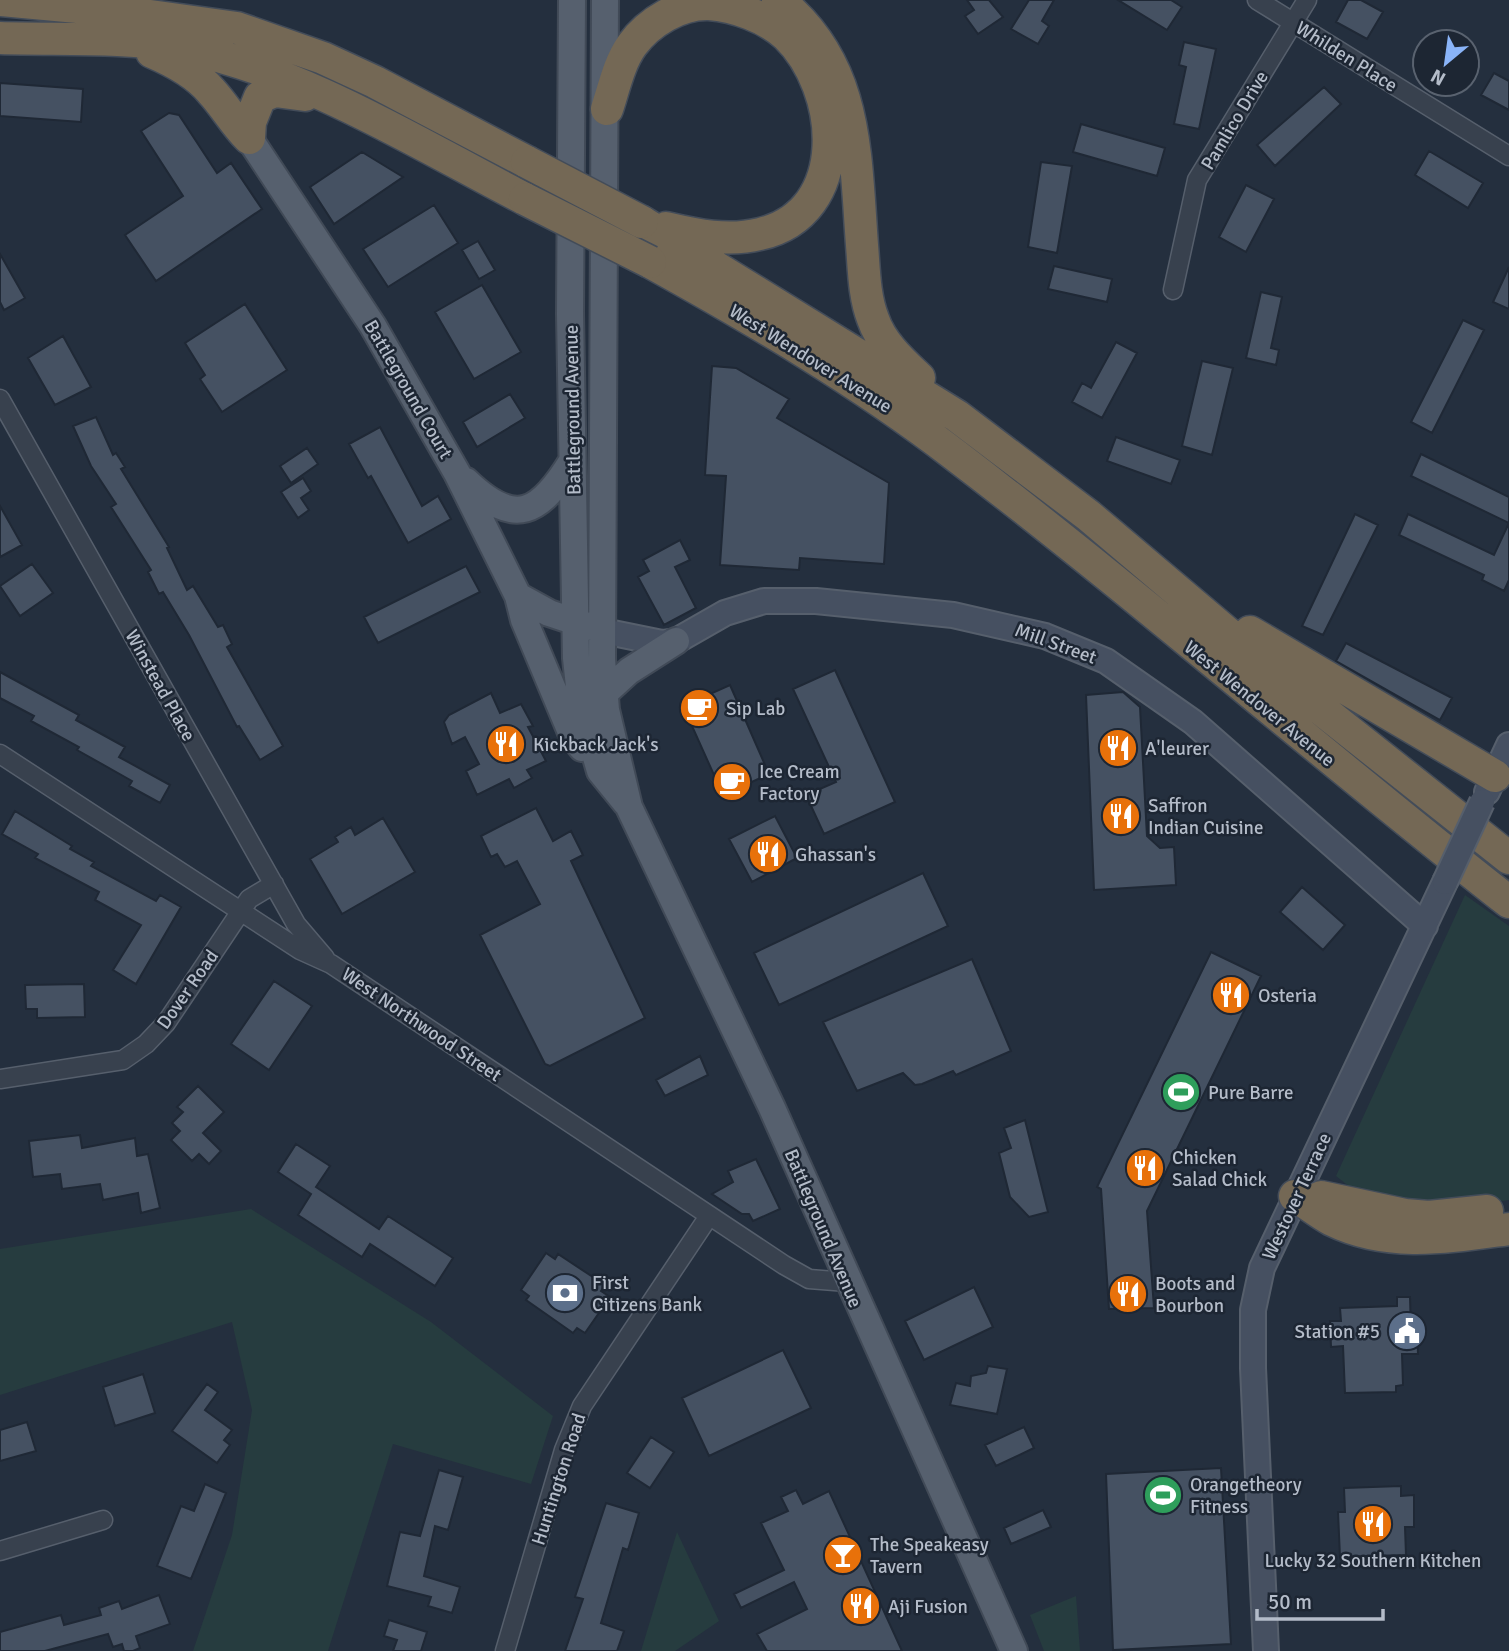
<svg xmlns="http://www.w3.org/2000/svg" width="1509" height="1651" font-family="Signika,sans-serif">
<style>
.green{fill:#263c3f}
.building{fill:#455162;stroke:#1f2835;stroke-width:2}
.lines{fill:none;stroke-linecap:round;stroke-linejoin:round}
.street-casing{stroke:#565f6c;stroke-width:21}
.secondary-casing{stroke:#565f6c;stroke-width:28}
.primary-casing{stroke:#414a57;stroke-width:30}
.highway-casing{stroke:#434c59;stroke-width:35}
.street{stroke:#38414e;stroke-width:18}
.secondary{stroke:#465061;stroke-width:24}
.primary{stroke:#56606e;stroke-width:26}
.highway{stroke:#746855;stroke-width:32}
.secondary-bridge-casing{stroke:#565f6c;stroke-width:28;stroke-linecap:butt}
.highway-bridge-casing{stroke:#434c59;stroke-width:35;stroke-linecap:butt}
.secondary-bridge{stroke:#465061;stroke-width:24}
.highway-bridge{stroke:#746855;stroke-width:32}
.labels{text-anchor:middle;stroke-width:5;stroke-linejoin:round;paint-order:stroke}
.street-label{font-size:19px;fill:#b4bcc9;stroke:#1d2633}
.poi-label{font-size:19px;fill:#b4bcc9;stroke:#1d2633;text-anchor:start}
</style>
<rect width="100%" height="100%" fill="#242f3e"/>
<path class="green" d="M1465 895 1509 926V1200L1446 1209 1355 1191 1336 1176Z
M251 1209 431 1322 553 1416 531 1484 393 1444 328 1651H193L232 1535 252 1410 232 1322 0 1395V1249Z
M677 1532 719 1621 675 1651H641Z
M1076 1596 1080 1651H1044L1030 1615Z"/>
<path class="building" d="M967 0H989L1003 17 978 34 965 16 974 10Z
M1029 0H1054L1042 21 1049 26 1038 44 1011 29Z
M1118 0H1171L1182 7 1167 30Z
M1348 0H1361L1383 12 1367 39 1336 22Z
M1184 42 1216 49 1199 129 1174 124 1186 67 1179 65Z
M1494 73 1509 81V110L1481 95Z
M0 83 83 89 81 122 0 116Z
M1324 87 1341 104 1275 166 1257 145Z
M169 113 179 115 217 173 231 163 262 209 156 281 125 235 183 196 141 131Z
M1081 124 1165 148 1157 176 1073 152Z
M1429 151 1483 183 1468 208 1415 175Z
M362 152 403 177 334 224 310 187Z
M1041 162 1072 166 1057 253 1028 247Z
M1246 185 1274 199 1246 252 1219 237Z
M434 205 458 243 388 287 363 249Z
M478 241 495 270 479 279 462 250Z
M0 254 25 298 4 310 0 302Z
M1054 266 1112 279 1107 302 1048 289Z
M1509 267V309L1493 302Z
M482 285 521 352 474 379 435 312Z
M1261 292 1282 297 1271 348 1279 350 1276 365 1246 358Z
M245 304 287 370 222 412 200 379 205 375 185 343Z
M1463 320 1484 330 1432 433 1411 422Z
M63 336 91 387 55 405 28 358Z
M1116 342 1137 353 1102 418 1072 402 1082 383 1091 388Z
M1202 361 1233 368 1212 455 1182 446Z
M712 366 736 368 789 399 777 418 889 483 884 564 800 558 799 570 720 565 726 476 705 475Z
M510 394 525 418 477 447 463 422Z
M96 417 113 455 116 453 125 467 121 469 169 547 167 548 187 590 193 586 218 627 223 625 232 644 227 647 283 746 260 760 239 726 237 727 189 635 163 592 159 594 148 572 151 570 111 507 116 504 91 466 73 426Z
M380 427 422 506 438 496 451 519 408 543 371 476 368 478 349 444Z
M1116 437 1180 460 1171 484 1107 461Z
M307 448 318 464 291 483 280 466Z
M1421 454 1509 497V523L1411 476Z
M303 478 311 491 301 498 309 510 298 518 281 492Z
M0 506 22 545 0 557Z
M1355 514 1378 525 1323 635 1302 626Z
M1408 514 1494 555 1509 523V580L1504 591 1482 580 1484 575 1399 535Z
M680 540 690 560 675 567 696 608 664 625 638 577 649 571 643 560Z
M32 564 53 593 20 616 0 586Z
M466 566 480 592 378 643 364 617Z
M1346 643 1452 698 1440 720 1336 661Z
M835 670 895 802 824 834 806 795 836 782 793 689Z
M0 672 79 715 76 720 125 747 119 757 170 785 160 803 129 786 132 781 77 750 79 747 31 721 34 716 0 698Z
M730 685 769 774 723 795 683 706Z
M1123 692 1140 707 1147 836 1160 848 1174 847 1176 885 1094 890 1086 695Z
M491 693 500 713 521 704 533 726 528 727 546 761 527 770 532 778 514 788 509 779 477 795 466 771 479 764 465 737 452 744 444 722 449 715Z
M536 808 553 841 571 831 583 855 571 861 645 1018 550 1066 545 1064 480 935 540 904 517 861 505 867 497 854 491 857 481 836Z
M15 811 72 846 70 849 94 862 91 866 156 901 160 895 181 907 136 984 113 970 141 925 95 900 99 892 35 858 38 854 2 834Z
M775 816 797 858 752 882 729 839Z
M383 818 415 872 342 914 310 859 338 842 335 837 351 827 355 835Z
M923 873 948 926 779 1005 754 953Z
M1302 887 1345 925 1323 950 1280 912Z
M1211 952 1261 976 1147 1211 1154 1308 1109 1309 1101 1189 1097 1187Z
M972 959 1011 1051 956 1075 953 1071 922 1084 915 1085 903 1073 857 1091 823 1022Z
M274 981 312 1006 269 1070 231 1044Z
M84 984 85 1017 37 1018V1009H26L25 985Z
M700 1056 708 1075 665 1096 656 1080Z
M198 1086 224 1112 203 1133 221 1151 209 1164 199 1154 192 1161 171 1140 180 1131 172 1123 183 1112 177 1107Z
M1025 1120 1048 1212 1029 1217 1010 1197 999 1153 1011 1148 1004 1128Z
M80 1135 82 1148 135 1138 137 1156 148 1154 160 1208 141 1213 138 1193 103 1200 100 1184 62 1189 60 1174 33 1177 29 1141Z
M296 1144 330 1166 316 1187 379 1229 388 1216 453 1258 435 1286 370 1244 362 1257 298 1215 311 1194 278 1172Z
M756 1159 780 1209 753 1221 749 1214H742L712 1194 733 1182 728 1171Z
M546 1253 555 1259 558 1254 605 1285 601 1291 610 1297 585 1333 577 1328 573 1333 526 1300 529 1296 521 1290Z
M974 1287 993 1327 924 1360 905 1321Z
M1397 1297H1410L1411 1331H1417L1418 1354H1402L1403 1385 1396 1386V1392L1345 1393 1343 1346 1331 1347 1330 1321H1341L1340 1308 1397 1306Z
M783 1350 811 1408 709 1456 682 1398Z
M988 1366 1007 1369 997 1414 950 1405 956 1383 970 1386 971 1376 986 1373Z
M143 1374 155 1413 115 1426 103 1387Z
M207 1384 218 1392 205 1410 232 1430 224 1440 230 1445 217 1463 172 1431Z
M27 1422 36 1451 0 1461V1430Z
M1024 1427 1034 1448 996 1466 985 1445Z
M651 1437 674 1452 650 1488 627 1473Z
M1221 1468 1231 1644 1113 1650 1106 1474Z
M439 1470 463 1477 448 1530 435 1526 424 1576 460 1587 452 1613 428 1606 431 1597 387 1586 400 1532 420 1536Z
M205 1484 226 1493 191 1579 157 1566 181 1506 194 1511Z
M1401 1486V1496L1414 1495V1527H1405L1406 1555 1340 1557 1338 1512H1345L1344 1488Z
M796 1490 803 1504 829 1491 902 1651H767L757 1634 807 1609 794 1582 741 1608 734 1594 784 1570 761 1523 788 1511 781 1497Z
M606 1503 639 1513 628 1550 623 1548 601 1623 624 1631 617 1651H565L583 1599 575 1597Z
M1043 1510 1051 1527 1011 1544 1004 1528Z
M159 1595 170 1624 136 1636 140 1648 133 1651H124L122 1644 113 1647 108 1634 45 1651H0V1632L61 1615 64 1625 101 1615 99 1608 119 1601 122 1609Z
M389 1620 427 1632 421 1651H393L397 1640 384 1636Z"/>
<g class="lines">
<g class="street-casing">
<path id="street" d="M1257 0 1509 156
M1173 290 1197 180 1307 0
M0 399 296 924 325 958
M0 754 300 950 331 964 784 1265 809 1279 847 1282
M0 1079 123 1060 146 1044 166 1023 249 899 274 884
M0 1551 103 1520
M505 1651 564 1450 582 1406 709 1216"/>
</g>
<g class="secondary-casing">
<path id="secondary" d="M603 631 662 643 676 641 725 613 764 601H816L953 615 1045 636 1106 661 1193 722 1425 926
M1487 792 1509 745
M1266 1651 1253 1368V1310L1262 1268 1445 882"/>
</g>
<g class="primary-casing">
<path id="primary" d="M572 0 570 314 576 658 581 705 600 771 626 803
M605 0 602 659 606 710 629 807 772 1108 1014 1651
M249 138 373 326 457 473 518 596 549 613 591 627
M466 481C516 529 540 513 572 461
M518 596 524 620 573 737 582 748
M605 693 629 671 676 641"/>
</g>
<g class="highway-casing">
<path id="highway" d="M0 0 99 9 237 28 323 58 375 82 527 162
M778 0C858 63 855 152 862 245 864 269 864 296 873 319 881 343 901 361 919 378
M0 38C57 40 125 36 181 47 304 72 415 142 525 199
M152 52C173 61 196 73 211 91 225 106 234 123 249 138
M607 109C614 88 619 63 632 45 649 22 680 3 709 4 735 6 766 17 786 35 842 89 852 213 760 234 728 242 696 235 666 228
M249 138 250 122 260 97 275 91 305 95
M642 222 957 416 1089 516 1258 659 1509 858
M650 262C755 320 860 382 955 455 1144 599 1322 756 1509 902
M1250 632 1495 776
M1295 1196C1307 1203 1319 1213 1332 1220 1389 1248 1449 1237 1509 1229
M1321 1197 1405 1215 1429 1217 1487 1211"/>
</g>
<use href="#street" class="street"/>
<use href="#secondary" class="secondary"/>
<use href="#primary" class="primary"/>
<use href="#highway" class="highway"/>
<g class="secondary-bridge-casing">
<path id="secondary-bridge" d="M1445 882 1482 802"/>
</g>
<g class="highway-bridge-casing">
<path id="highway-bridge" d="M527 162 642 222
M525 199 650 262"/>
</g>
<use href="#secondary-bridge" class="secondary-bridge"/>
<use href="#highway-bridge" class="highway-bridge"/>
</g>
<defs>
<g id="cafe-disc" transform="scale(2.0125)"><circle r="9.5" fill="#e8710a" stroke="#1d2633"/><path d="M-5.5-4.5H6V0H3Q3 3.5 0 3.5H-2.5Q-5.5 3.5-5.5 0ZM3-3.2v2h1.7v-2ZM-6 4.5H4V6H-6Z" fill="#fff"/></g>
<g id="restaurant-disc" transform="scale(2.0125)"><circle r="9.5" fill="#e8710a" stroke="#1d2633"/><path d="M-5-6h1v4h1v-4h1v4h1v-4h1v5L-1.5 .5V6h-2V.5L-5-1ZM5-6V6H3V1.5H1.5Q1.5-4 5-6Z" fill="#fff"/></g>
<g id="stadium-disc" transform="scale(2.0125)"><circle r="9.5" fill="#2e9e5b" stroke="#1d2633"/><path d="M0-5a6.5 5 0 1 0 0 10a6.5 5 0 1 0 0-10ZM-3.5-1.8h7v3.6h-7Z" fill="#fff"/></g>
<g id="bank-disc" transform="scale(2.0125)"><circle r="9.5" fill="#5c6f8a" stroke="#1d2633"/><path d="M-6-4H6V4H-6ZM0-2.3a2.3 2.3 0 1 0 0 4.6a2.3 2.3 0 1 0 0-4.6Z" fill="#fff"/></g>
<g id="civic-disc" transform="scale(2.0125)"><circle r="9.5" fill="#5c6f8a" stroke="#1d2633"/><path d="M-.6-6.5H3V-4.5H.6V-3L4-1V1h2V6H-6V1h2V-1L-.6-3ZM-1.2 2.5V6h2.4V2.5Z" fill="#fff"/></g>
<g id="bar-disc" transform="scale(2.0125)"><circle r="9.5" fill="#e8710a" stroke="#1d2633"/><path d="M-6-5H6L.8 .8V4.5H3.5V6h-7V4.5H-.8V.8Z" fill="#fff"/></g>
</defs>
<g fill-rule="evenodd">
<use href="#cafe-disc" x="699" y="708"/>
<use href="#restaurant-disc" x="506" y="744"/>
<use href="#restaurant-disc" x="1118" y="748"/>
<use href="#cafe-disc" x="732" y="782"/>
<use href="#restaurant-disc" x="1121" y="816"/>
<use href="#restaurant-disc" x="768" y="854"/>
<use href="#restaurant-disc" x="1231" y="995"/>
<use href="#stadium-disc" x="1181" y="1092"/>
<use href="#restaurant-disc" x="1145" y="1168"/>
<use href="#bank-disc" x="565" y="1293"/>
<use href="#restaurant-disc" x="1128" y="1294"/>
<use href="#civic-disc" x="1407" y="1331"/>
<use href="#stadium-disc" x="1163" y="1495"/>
<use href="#restaurant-disc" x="1373" y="1524"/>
<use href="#bar-disc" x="843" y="1555"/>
<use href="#restaurant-disc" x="861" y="1606"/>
</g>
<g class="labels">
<g class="street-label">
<text transform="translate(1347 56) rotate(32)" y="7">Whilden Place</text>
<text transform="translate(1234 120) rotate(-59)" y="7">Pamlico Drive</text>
<text transform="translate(811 358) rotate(32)" y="7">West Wendover Avenue</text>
<text transform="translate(409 389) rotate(60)" y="7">Battleground Court</text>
<text transform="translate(572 410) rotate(-91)" y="7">Battleground Avenue</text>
<text transform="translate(1056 643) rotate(20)" y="7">Mill Street</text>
<text transform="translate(161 685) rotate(61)" y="7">Winstead Place</text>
<text transform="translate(1260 703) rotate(39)" y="7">West Wendover Avenue</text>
<text transform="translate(187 989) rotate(-55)" y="7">Dover Road</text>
<text transform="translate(422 1024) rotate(34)" y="7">West Northwood Street</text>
<text transform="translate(1296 1196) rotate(-65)" y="7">Westover Terrace</text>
<text transform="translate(824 1228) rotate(67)" y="7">Battleground Avenue</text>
<text transform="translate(558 1479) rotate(-72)" y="7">Huntington Road</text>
</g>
<g class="poi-label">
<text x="726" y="715">Sip Lab</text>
<text x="533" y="751">Kickback Jack's</text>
<text x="1145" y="755">A'leurer</text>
<text x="759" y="778">Ice Cream<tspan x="759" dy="22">Factory</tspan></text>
<text x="1148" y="812">Saffron<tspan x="1148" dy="22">Indian Cuisine</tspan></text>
<text x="795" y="861">Ghassan's</text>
<text x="1258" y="1002">Osteria</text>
<text x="1208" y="1099">Pure Barre</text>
<text x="1172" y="1164">Chicken<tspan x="1172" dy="22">Salad Chick</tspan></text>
<text x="592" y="1289">First<tspan x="592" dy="22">Citizens Bank</tspan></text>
<text x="1155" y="1290">Boots and<tspan x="1155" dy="22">Bourbon</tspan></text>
<text x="1380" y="1338" text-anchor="end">Station #5</text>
<text x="1190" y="1491">Orangetheory<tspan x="1190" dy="22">Fitness</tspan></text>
<text x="870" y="1551">The Speakeasy<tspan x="870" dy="22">Tavern</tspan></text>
<text x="1373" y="1567" text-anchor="middle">Lucky 32 Southern Kitchen</text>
<text x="888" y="1613">Aji Fusion</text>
</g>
</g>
<g transform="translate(1446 63) rotate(209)"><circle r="33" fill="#1d2633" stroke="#59626f" stroke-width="2"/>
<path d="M0-5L12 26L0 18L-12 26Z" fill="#8ab4f8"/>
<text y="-10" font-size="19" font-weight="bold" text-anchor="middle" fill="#b4bcc9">N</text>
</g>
<path d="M1257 1609v10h126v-10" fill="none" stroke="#b4bcc9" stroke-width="3.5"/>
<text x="1268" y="1609" font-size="21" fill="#b4bcc9" stroke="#1d2633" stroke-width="5" paint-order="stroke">50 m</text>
</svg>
